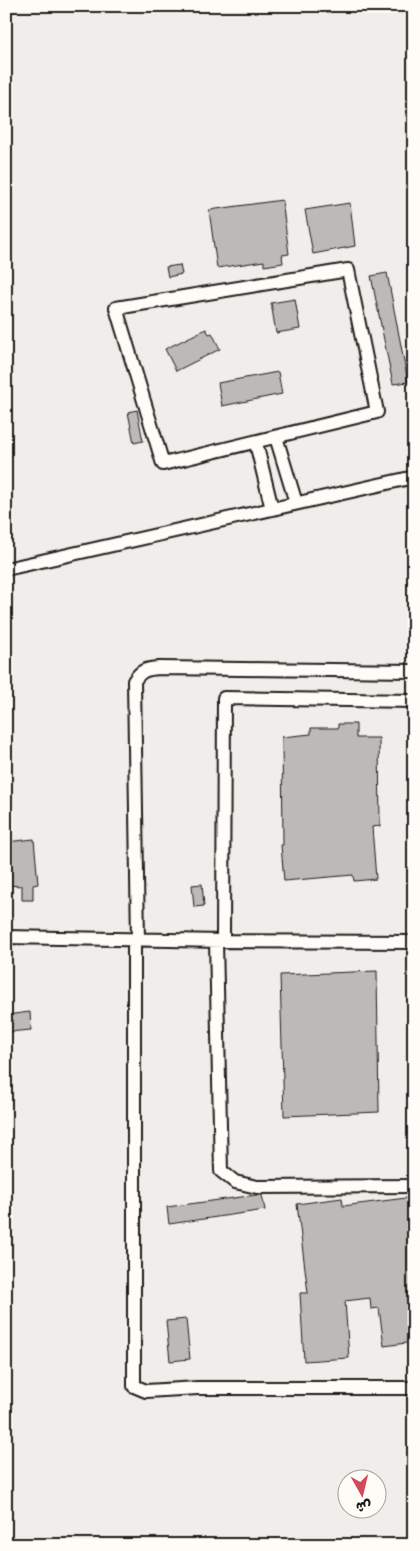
<svg xmlns="http://www.w3.org/2000/svg" width="420" height="1551" font-family="'Gochi Hand','Playpen Sans Arabic',sans-serif">
<style>
.building{fill:#bbbab6;stroke:#1c1c1c}
.lines{fill:none;stroke-linecap:round;stroke-linejoin:round}
.street-casing{stroke:#1c1c1c;stroke-width:16}
.street{stroke:#fdfcf7;stroke-width:12}
</style>
<rect width="100%" height="100%" fill="#f0eeea"/>
<filter id="ink" filterUnits="userSpaceOnUse"><feTurbulence type="fractalNoise" baseFrequency=".02" numOctaves="2"/><feDisplacementMap in="SourceGraphic" scale="10" xChannelSelector="R" yChannelSelector="G"/><feConvolveMatrix kernelMatrix="1 2 1 2 8 2 1 2 1" color-interpolation-filters="sRGB"/></filter>
<g filter="url(#ink)">
<path class="building" d="M282 200 289 254 282 255 283 263 264 266V261L217 268 209 210Z
M350 203 355 246 313 254 305 210Z
M180 265 182 274 168 277 166 267Z
M387 273 408 382 393 384 371 276Z
M295 299 300 329 276 333 271 303Z
M206 329 209 334 212 333 220 349 176 371 165 349Z
M278 372 282 394 222 406 218 383Z
M137 410 143 441 134 443 128 412Z
M338 724H356V738H379L380 826 372 827 376 879 354 881 353 875 284 881 281 845H283L282 737 311 734V728H338Z
M34 839 38 884 33 885V900H22V886L6 885V842Z
M202 884 204 906 194 907 192 885Z
M377 971 379 1112 284 1116 280 975Z
M30 1012 31 1030 8 1032 6 1015Z
M256 1195H262L265 1210 169 1224 167 1207Z
M414 1197V1342L384 1346 379 1308 371 1309 370 1298 345 1301 349 1358 304 1361 300 1293H308L297 1204 342 1198 343 1206Z
M186 1319 190 1359 170 1361 166 1321Z"/>
<g class="lines">
<g class="street-casing">
<path id="street" d="M348 270 377 412 163 464 116 308Z
M276 437 296 503
M256 443 272 509
M6 569 414 477
M6 937 223 941 414 942
M134 939V1386L146 1391 198 1388H414
M138 940 134 681C141 670 146 669 159 668L414 671
M216 941 221 1171 235 1182 257 1187 414 1186
M223 941 224 698 414 701"/>
</g>
<use href="#street" class="street"/>
</g>
</g>
<rect width="420" height="1551" fill="none" stroke="#fdfcf7" stroke-width="25"/>
<rect x="12" y="12" width="395" height="1526" fill="none" stroke="#1c1c1c" stroke-width="2" filter="url(#ink)"/>
<g transform="translate(362 1494) rotate(172)"><circle r="24" fill="#fdfcf7" stroke="#a3a29f"/>
<path d="M0-4L9 19L0 12L-9 19Z" fill="#d1495b"/>
<text y="-8" font-size="14" font-weight="bold" text-anchor="middle" fill="#1c1c1c">ش</text>
</g>
</svg>
